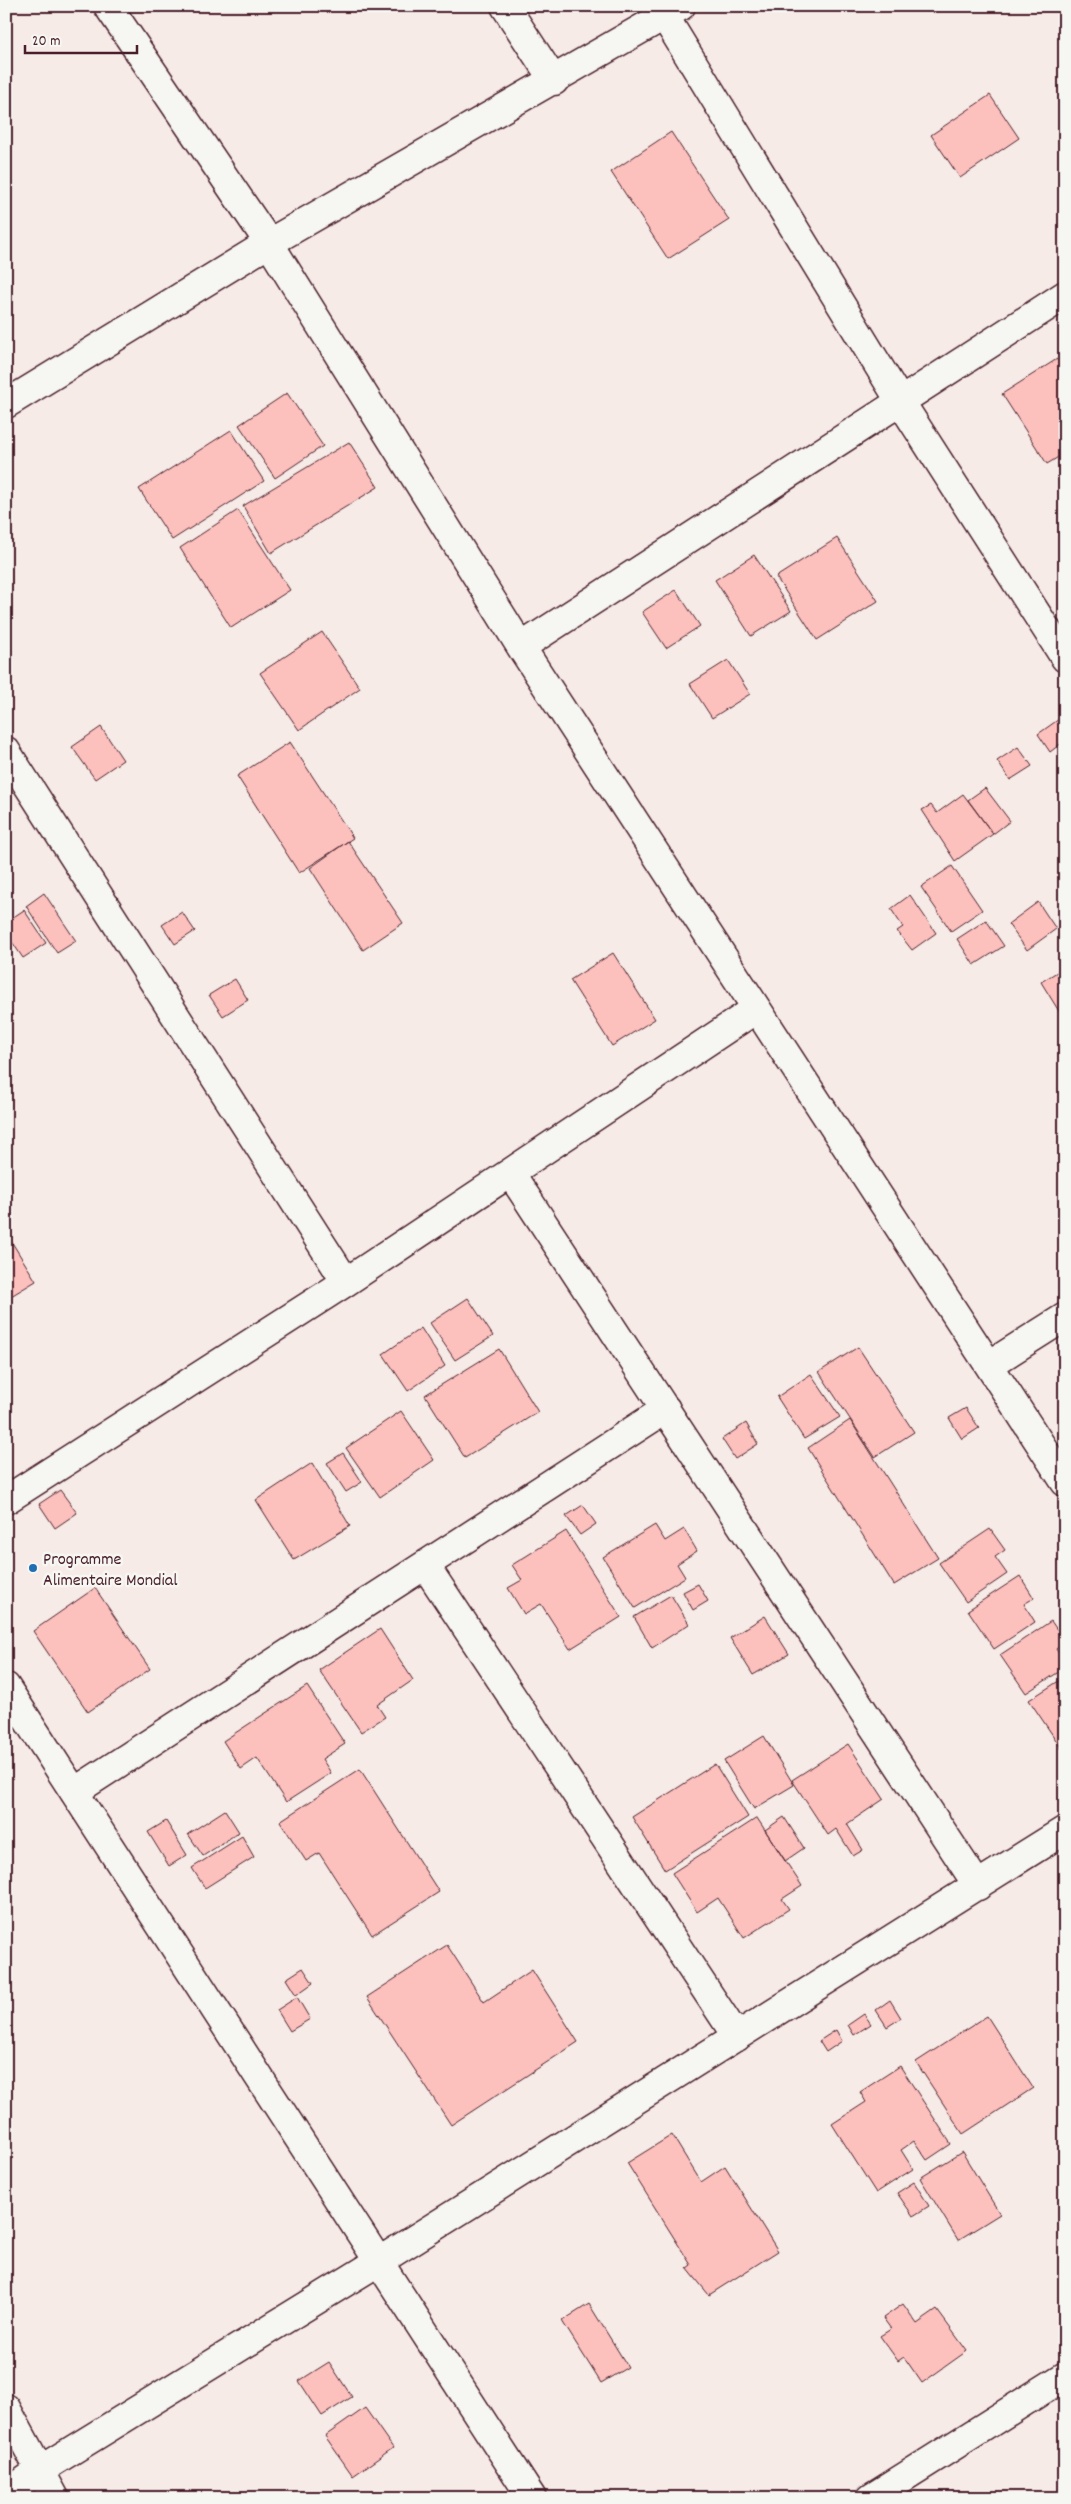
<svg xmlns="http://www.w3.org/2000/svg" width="1071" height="2504" font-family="Dekko,sans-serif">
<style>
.building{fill:#fdc1bd;stroke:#4a1f2b}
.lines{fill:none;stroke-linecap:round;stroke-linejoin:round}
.street-casing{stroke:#4a1f2b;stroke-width:31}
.primary-casing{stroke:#4a1f2b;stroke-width:31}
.street{stroke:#f6f6f2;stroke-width:28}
.primary{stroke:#f6f6f2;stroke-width:28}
.poi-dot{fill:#1f6fb2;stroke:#f6f6f2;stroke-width:2}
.labels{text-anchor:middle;stroke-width:5;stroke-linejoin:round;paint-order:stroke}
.poi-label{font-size:18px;fill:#4a1f2b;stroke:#f6f6f2;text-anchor:start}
</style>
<rect width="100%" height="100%" fill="#f7ebe7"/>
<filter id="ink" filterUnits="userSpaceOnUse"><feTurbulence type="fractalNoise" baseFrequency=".02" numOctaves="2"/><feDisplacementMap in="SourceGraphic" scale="10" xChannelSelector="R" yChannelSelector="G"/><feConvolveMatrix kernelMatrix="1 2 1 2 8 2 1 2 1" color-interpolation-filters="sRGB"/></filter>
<g filter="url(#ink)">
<path class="building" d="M990 95 1019 138 960 178 931 135Z
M671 132 729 220 668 259 611 172Z
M1057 359 1065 372V453L1047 464 1002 394Z
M287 393 323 446 275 478 239 425Z
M231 430 264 481 172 540 139 489Z
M349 442 378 487 271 553 243 506Z
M238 510 290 590 231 628 180 548Z
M837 538 878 601 817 640 776 577Z
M754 555 791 611 751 636 715 580Z
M676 590 700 626 666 648 642 612Z
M322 632 360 688 299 730 260 673Z
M728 660 750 694 712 718 690 684Z
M1062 717 1065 722V744L1063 742 1050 752 1038 734Z
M101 727 123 760 95 779 72 747Z
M290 742 353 838 299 873 237 776Z
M1018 747 1032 766 1010 780 997 761Z
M985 788 1010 821 993 834 968 800Z
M963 794 993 834 955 861 922 810 931 805 937 813Z
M348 841 403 923 363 950 310 868Z
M952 866 982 910 951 931 921 887Z
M44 893 76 941 57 953 26 906Z
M910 895 936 933 912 950 897 931 903 927 891 909Z
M1038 902 1056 929 1027 950 1008 924Z
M24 910 46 943 23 958 6 933V922Z
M182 912 195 931 175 944 162 925Z
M986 920 1004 946 974 965 957 939Z
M613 953 655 1019 612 1046 570 980Z
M1065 967V1021L1041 982Z
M235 979 248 1000 223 1016 209 995Z
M6 1233 36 1281 11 1296 6 1288Z
M468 1298 493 1336 455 1360 430 1323Z
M421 1328 445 1366 408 1391 383 1354Z
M858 1347 914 1432 875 1457 819 1372Z
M499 1349 538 1412 465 1458 425 1395Z
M811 1374 840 1417 804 1439 777 1397Z
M966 1408 979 1428 962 1439 949 1418Z
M401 1411 434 1460 380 1497 346 1448Z
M850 1420 938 1558 894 1585 808 1448Z
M746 1423 758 1444 735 1459 722 1439Z
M343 1453 362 1482 346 1492 327 1463Z
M312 1463 350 1526 294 1560 256 1500Z
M60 1490 77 1513 55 1528 39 1504Z
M583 1505 596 1524 580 1535 566 1516Z
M655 1525 665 1541 684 1529 697 1551 677 1564 685 1577 635 1608 603 1557Z
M990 1529 1005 1550 995 1557 1007 1574 966 1602 939 1563Z
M566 1531 621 1617 570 1649 541 1604 524 1614 508 1588 522 1580 512 1565Z
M1020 1576 1034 1598 1024 1604 1035 1622 994 1649 968 1610Z
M698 1584 708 1601 693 1610 683 1592Z
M95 1588 150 1669 88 1712 33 1631Z
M671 1595 689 1624 652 1648 634 1617Z
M765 1616 789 1654 753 1675 730 1638Z
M1051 1621 1065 1641 1056 1649 1065 1663V1668L1026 1693 1000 1655Z
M380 1629 413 1680 377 1705 385 1717 361 1732 319 1670Z
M1065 1677V1752H1064L1029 1700Z
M307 1686 345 1744 322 1759 331 1773 286 1802 257 1758 241 1769 223 1741Z
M764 1736 794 1785 754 1809 724 1761Z
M848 1744 884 1799 847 1824 863 1850 853 1856 836 1829 828 1835 792 1780Z
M715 1764 748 1817 665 1870 632 1817Z
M360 1769 439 1892 372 1935 319 1853 306 1861 280 1821Z
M225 1810 239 1832 203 1856 188 1834Z
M784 1817 804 1848 785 1861 765 1830Z
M757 1818 802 1886 782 1899 789 1909 744 1938 718 1898 697 1912 672 1873Z
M166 1821 187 1855 169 1866 148 1832Z
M242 1836 254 1857 205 1888 192 1868Z
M447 1945 484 2002 532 1970 578 2042 451 2125 367 1997Z
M303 1968 313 1983 296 1995 286 1979Z
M297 1997 310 2019 290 2031 277 2010Z
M890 2000 901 2018 887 2027 876 2010Z
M864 2014 871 2024 854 2035 848 2025Z
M987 2016 1033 2088 963 2134 916 2062Z
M836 2030 842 2041 826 2052 819 2041Z
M900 2066 951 2144 927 2160 914 2141 901 2150 913 2169 876 2193 832 2124 866 2102 860 2092Z
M672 2135 701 2182 725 2166 778 2251 709 2295 687 2268 691 2265 627 2163Z
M962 2152 1000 2214 958 2240 920 2178Z
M914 2182 929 2206 913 2216 897 2193Z
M589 2304 628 2367 601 2383 562 2321Z
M903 2304 917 2324 937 2310 967 2351 922 2383 904 2357 898 2361 880 2336 891 2329 883 2318Z
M329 2362 352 2397 322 2416 299 2381Z
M365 2408 393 2448 353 2476 325 2436Z"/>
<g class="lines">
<g class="street-casing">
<path id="street" d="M108 6 269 243 521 647 1065 1482
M505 6 554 81
M665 17 900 401 1065 658
M6 404 269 243 681 6
M521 647 1065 295
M6 751 346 1282
M511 1174 978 1886
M989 1365 1065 1317
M6 1500 346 1282 756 1009
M425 1565 737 2037
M6 1687 532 2498
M74 1792 666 1409
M6 2494 40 2470 378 2262 1065 1830
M871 2498 1065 2376"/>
</g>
<g class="primary-casing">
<path id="primary" d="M6 2408 55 2498"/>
</g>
<use href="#street" class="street"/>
<use href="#primary" class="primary"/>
</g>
</g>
<circle class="poi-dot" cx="33" cy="1568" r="5"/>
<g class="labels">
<g class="poi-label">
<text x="43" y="1564">Programme<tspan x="43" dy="21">Alimentaire Mondial</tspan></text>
</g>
</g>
<rect width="1071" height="2504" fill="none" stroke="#f6f6f2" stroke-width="25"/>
<rect x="12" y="12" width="1046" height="2479" fill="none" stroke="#4a1f2b" stroke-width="2" filter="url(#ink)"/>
<path d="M25 45v8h112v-8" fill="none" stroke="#4a1f2b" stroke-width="2.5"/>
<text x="32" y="45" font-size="15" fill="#4a1f2b" stroke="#f6f6f2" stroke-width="4" paint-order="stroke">20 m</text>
</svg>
